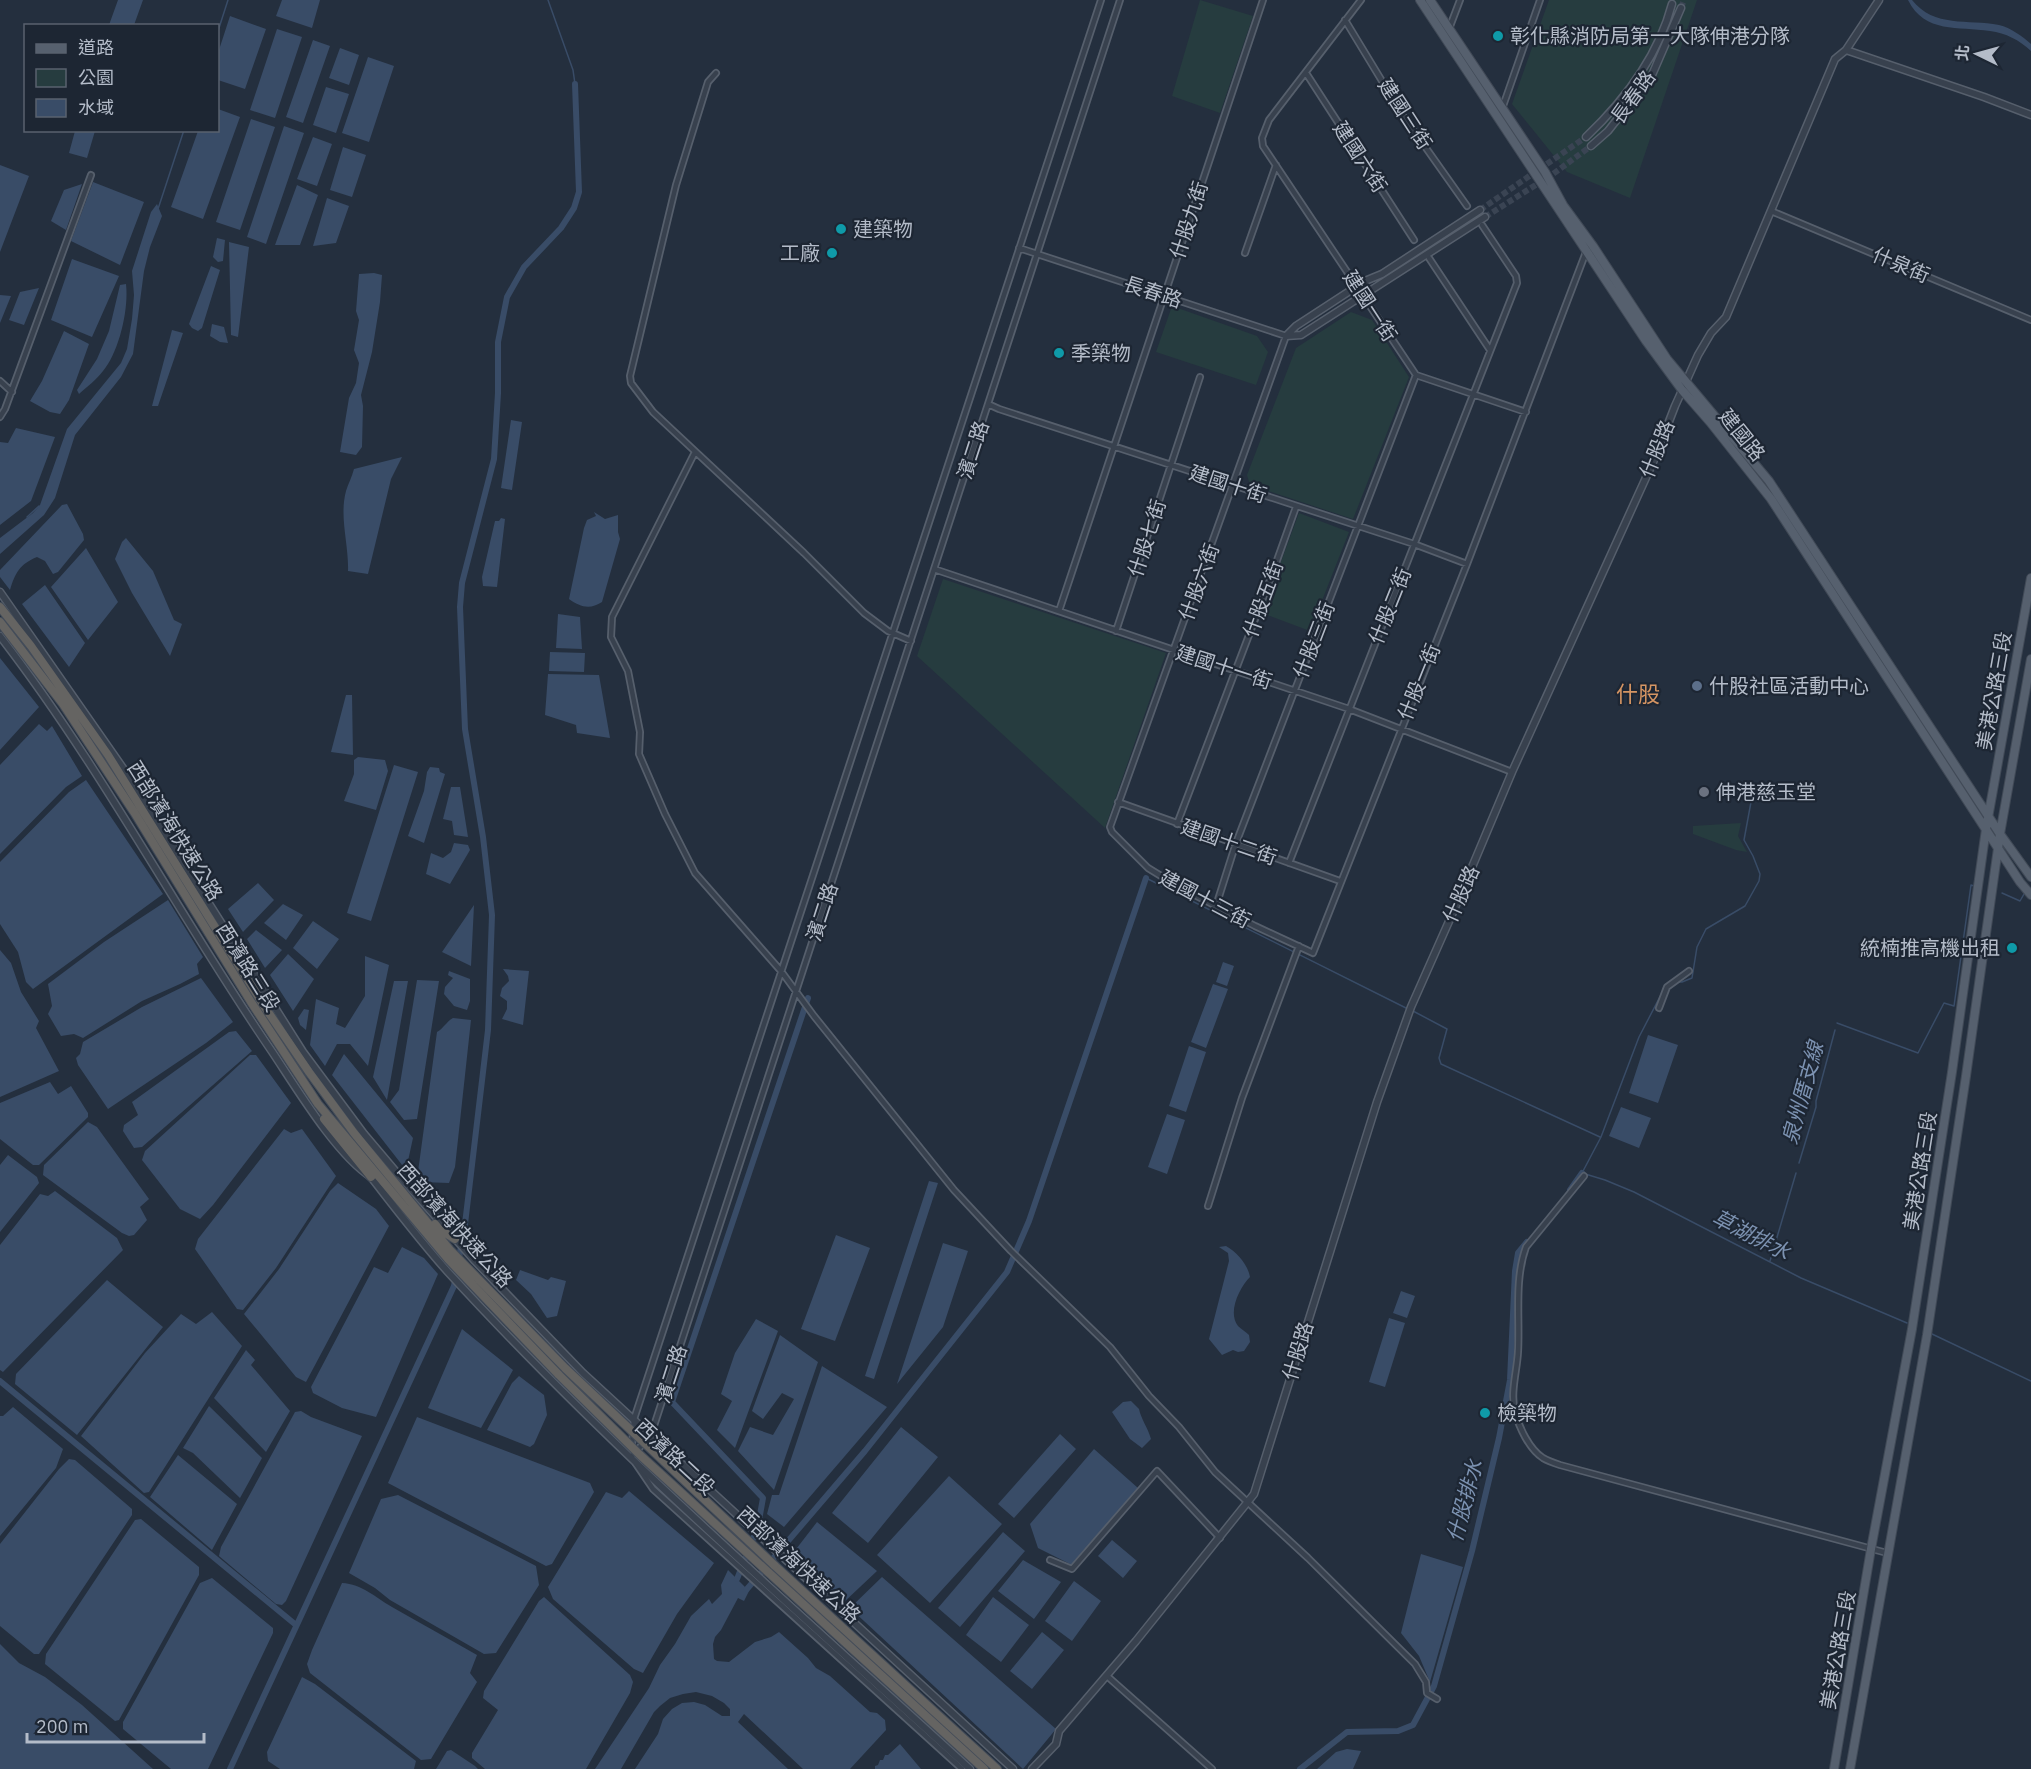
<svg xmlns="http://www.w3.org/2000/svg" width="2031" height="1769" font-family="'IBM Plex Sans','Noto Sans TC',sans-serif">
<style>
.green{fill:#263c3f}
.water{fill:#394c67}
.pier{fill:#242f3e}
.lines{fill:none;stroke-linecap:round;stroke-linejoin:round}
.stream{stroke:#394c67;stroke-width:1.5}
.canal{stroke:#394c67;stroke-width:6}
.tertiary-tunnel{stroke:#3a4453;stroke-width:6;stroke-dasharray:6 3;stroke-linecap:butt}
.minor-casing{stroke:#565f6c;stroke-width:8}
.tertiary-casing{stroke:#565f6c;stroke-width:9}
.primary-casing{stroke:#414a57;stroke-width:10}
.trunk-casing{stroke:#434c59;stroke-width:10}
.minor{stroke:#38414e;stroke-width:4.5}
.tertiary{stroke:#38414e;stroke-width:6}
.primary{stroke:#56606e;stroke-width:8}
.trunk{stroke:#656462;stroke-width:8}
.trunk-bridge-casing{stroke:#434c59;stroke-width:10;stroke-linecap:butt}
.trunk-bridge{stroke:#656462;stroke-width:8}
.culture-dot{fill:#0f9aa8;stroke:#1d2633;stroke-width:2}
.service-dot{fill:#5c6f8a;stroke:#1d2633;stroke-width:2}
.worship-dot{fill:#6b7280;stroke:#1d2633;stroke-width:2}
.labels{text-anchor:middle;stroke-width:4.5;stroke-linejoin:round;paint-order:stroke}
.poi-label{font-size:20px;fill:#b4bcc9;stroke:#1d2633;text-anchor:start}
.street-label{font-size:20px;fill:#b4bcc9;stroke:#1d2633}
.water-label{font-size:21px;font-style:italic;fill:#7c92b1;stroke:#1d2633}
.quarter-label{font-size:22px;fill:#d59563;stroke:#1d2633}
</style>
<rect width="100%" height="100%" fill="#242f3e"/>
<path class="green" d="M1200 0 1253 16 1220 113 1172 96Z
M1549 0H1697L1630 198 1567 172 1512 104Z
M1172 306 1257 336 1268 352 1256 385 1156 352Z
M1351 312 1372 320 1409 377 1353 519 1250 485 1247 475 1296 348Z
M1299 513 1349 532 1310 631 1262 613Z
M943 579 1166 653 1105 828 917 656Z
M1741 823 1738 836 1747 852 1736 850 1693 834V826Z"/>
<path class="water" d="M118 0H143L134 25H109Z
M282 0H320L312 28 276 16Z
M1908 0H1912C1934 28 1968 19 1999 25 2011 28 2022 36 2031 44V51C2019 40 2006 33 1990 31 1958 26 1925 34 1908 0Z
M230 16 266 29 245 89 218 80V53Z
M277 29 302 37 275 118 250 110Z
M313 40 330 46 303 123 286 117Z
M340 48 359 55 349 85 329 78Z
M368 57 394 66 369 142 342 133Z
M326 87 349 94 336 133 313 125Z
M218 109 240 117 203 219 171 207 198 131 218 130Z
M251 119 275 127 240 230 216 222Z
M284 126 304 133 266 244 247 237Z
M75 131H95L87 158 69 153Z
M313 137 332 144 317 186 297 179Z
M343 147 366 155 352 197 330 190Z
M0 165 29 176 0 252Z
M93 182 144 202 120 265 71 241Z
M82 184 66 230 51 221 64 190Z
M297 185 318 195 300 245H275Z
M327 198 349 206 336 243 313 246Z
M157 204 162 216 150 247 144 271 133 354 121 377 75 435 55 498 44 515 0 554V538L33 513 40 505 67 429 121 363 127 349 132 319 134 295 132 271 151 212Z
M217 238 225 240 223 261 218 262 213 257Z
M229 242 249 247 238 337 231 335Z
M72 259 119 276 92 337 51 320Z
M211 266 220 270 202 328 198 331 192 328 189 324Z
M374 273 382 275 380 302 372 352 361 395 363 406 362 447 356 455 340 452 349 398 356 383 359 363 354 350 359 320 356 311 359 274Z
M126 284C129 309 119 352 103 371 97 379 87 387 79 394L77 390 97 359 109 331 120 285Z
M39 288 24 325 9 320 20 292Z
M0 295 11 296 0 323Z
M212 324 224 327 228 343 220 342 210 336Z
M172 330 183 333 158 406H152Z
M64 331 89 344 69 400 60 414 50 412 30 401 42 381Z
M511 420 522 422 512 490 501 488Z
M16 428 55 437 31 501 0 525V442L8 443Z
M402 457 391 479 368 574 348 571C349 545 339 517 346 491 348 484 352 477 354 469Z
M67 504 83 534 84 540 58 572 53 574 45 561 37 557C20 564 15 573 10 590L0 577V570L62 505Z
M594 512 605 519 618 515V532L620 539 602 602C590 610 580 607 569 599L584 528 587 520 596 516Z
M501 518 505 519 497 587 483 586 482 577 495 521H499Z
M126 538 153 571 174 620 182 624 170 656 132 593 115 559 122 542Z
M86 548 118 602 88 640 51 587Z
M45 585 85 643 69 667 22 604Z
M558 614 580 617 582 649 556 648Z
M550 652 585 653 584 672 549 671Z
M0 658 39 707 0 750Z
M548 674 599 675 610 738 577 733 576 725 545 715Z
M346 695H352L353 755 331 752Z
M39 724 47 731 52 726 82 776 66 787 0 854V765Z
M358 757 385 760 388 771 376 810 344 801 354 774V760Z
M394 765 418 772 371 921 347 913Z
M430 767 439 768 440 772 445 774 424 843 408 836 424 791 427 772Z
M86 780 163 894 33 989 26 982 18 952 0 924V862L69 792Z
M451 787H460L468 837 454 835 452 821 443 819Z
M454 843 468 845 470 850 450 884 426 874 431 853 443 858 451 852Z
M258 883 274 900 243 932 228 909Z
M168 900 203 957 197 964 199 974 180 984 142 1001 83 1038 74 1034 61 1036 48 1014 52 1006 48 984 104 942Z
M283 904 303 915 286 940 264 923Z
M474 905 471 966 442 952Z
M313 921 339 939 317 969 293 948Z
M256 930 282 950 265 968 247 939Z
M0 950 11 963 21 992 39 1021 36 1028 59 1071 0 1097Z
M288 954 314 979 293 1011 270 975Z
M365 956 389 965 368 1066 350 1044H337L325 1066 310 1045 316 999 339 1008 336 1024 345 1028 365 996Z
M1223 962 1234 966 1227 986 1216 982Z
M503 969 529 971 523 1025 502 1019 507 1009V1001L500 996 502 988 509 981 508 976Z
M449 971 470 979V1001L467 1010 454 1006 444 994 445 987 453 978 448 975Z
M201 978 233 1022 206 1043 108 1109 78 1065 76 1058 80 1054 83 1042 142 1007Z
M417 980 439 981 417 1119 404 1120 390 1102 399 1090Z
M394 981H408L387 1100 373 1077Z
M1213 984 1228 989 1206 1048 1191 1042Z
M304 1009 309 1010 306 1030 300 1025 298 1018Z
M453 1018 471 1020 455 1167 449 1183 421 1182 417 1179 437 1032C444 1028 446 1022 453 1018Z
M236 1031 252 1051 142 1147 134 1148 123 1131 124 1125 138 1115 132 1102 229 1032Z
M1648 1035 1678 1045 1658 1103 1629 1093Z
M1189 1046 1206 1052 1186 1112 1169 1106Z
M344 1054 413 1138 406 1170 332 1075Z
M250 1055H256L291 1103 213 1205 200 1219 180 1209 142 1160 145 1151Z
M50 1082 58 1094 71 1086 88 1113V1117L39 1165H33L0 1139V1103Z
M1621 1107 1651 1118 1639 1148 1609 1136Z
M1167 1114 1185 1120 1167 1174 1148 1167Z
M88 1122 97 1127 149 1199 140 1207 147 1220 134 1235 129 1236 122 1233 43 1175 44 1165Z
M284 1129 291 1133 302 1129 336 1176 276 1268 243 1310 237 1309 195 1249 198 1239Z
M8 1155 37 1177 39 1183 0 1232V1165Z
M929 1181 938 1183 874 1379 865 1376Z
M338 1183 376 1209 389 1226 306 1382 296 1377 244 1314 279 1269 330 1191Z
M55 1191 117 1238 123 1250 3 1372 0 1370V1245L40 1194 48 1196Z
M836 1235 870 1248 835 1341 801 1329Z
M943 1243 968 1251 943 1327 897 1384Z
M1226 1246C1237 1252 1248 1265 1250 1277 1240 1287 1227 1312 1238 1326 1241 1329 1246 1332 1249 1335L1250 1342 1244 1351 1238 1352 1233 1350 1222 1355 1209 1339 1229 1261 1228 1253 1219 1247Z
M402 1247 424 1258 438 1274 376 1417 342 1408 313 1393 311 1387 374 1267 388 1273Z
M520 1270 548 1280 551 1277 566 1281 557 1316 547 1318 531 1294 516 1280Z
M107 1280 163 1327 77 1435 15 1384 16 1374Z
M1401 1291 1415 1296 1407 1318 1393 1313Z
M212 1312 242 1346 149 1492 144 1493 81 1436 145 1353 181 1314 196 1324Z
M1389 1318 1405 1323 1385 1387 1369 1382Z
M756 1319 778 1331 735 1448 717 1430 732 1401 721 1394 735 1353Z
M462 1329 513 1370 481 1428 428 1408Z
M780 1335 818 1362 774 1490 738 1451 750 1427 773 1435 794 1399 782 1393 763 1419 752 1411Z
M246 1350 255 1360 251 1365 290 1411 266 1452 214 1398Z
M822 1366 887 1407 784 1527 767 1514 772 1495H779Z
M519 1376 544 1395 547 1415 534 1444 530 1447 487 1430 512 1383Z
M1131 1401 1139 1409C1141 1419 1148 1428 1151 1439L1142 1448 1130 1439 1112 1412 1123 1402Z
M209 1406 262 1458 240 1498 193 1453 183 1448Z
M13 1407 63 1449 56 1468 0 1536V1416H3Z
M301 1411 311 1417 362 1436 286 1601 282 1605 276 1604 219 1556 221 1547 295 1412Z
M417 1417 590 1483 594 1492 552 1564 546 1566 388 1483Z
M901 1427 938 1457 868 1543 832 1513Z
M1060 1434 1076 1449 1014 1518 998 1504Z
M1094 1449 1138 1488 1072 1565 1038 1548 1030 1524Z
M178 1455 237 1504 212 1550 150 1497Z
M69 1459 75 1460 132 1509V1515L39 1654H34L0 1626V1544L59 1469Z
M949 1476 1002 1524 930 1603 877 1555Z
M629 1491 714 1563 677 1614 643 1673 634 1669 553 1599 548 1587 606 1492 622 1498Z
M398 1495 536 1566 539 1585 496 1653 484 1654 390 1600 375 1588 349 1573 381 1499Z
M141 1519 199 1567V1575L119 1720 115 1721 45 1664 46 1654 135 1520Z
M817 1522 877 1571 843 1603 790 1557Z
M1003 1532 1025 1551 960 1627 938 1608Z
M1112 1540 1137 1561 1123 1578 1098 1556Z
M1421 1554 1463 1567 1430 1682 1419 1656 1401 1633Z
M1023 1560 1061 1582 1034 1619 998 1591Z
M728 1570 749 1591 744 1601 738 1598 721 1630 715 1637 713 1644 714 1659 717 1661 729 1662 755 1642 771 1637 779 1632 808 1658 816 1668 830 1676 870 1712 877 1713 885 1720 886 1730 850 1769H803L744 1714 738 1722 788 1769H595L649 1688 660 1665 675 1644 691 1616 709 1599 712 1604 722 1594 721 1585Z
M882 1577 1056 1729 1023 1769 850 1608Z
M212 1578 273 1628V1633L208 1769H171L123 1729V1722L200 1583Z
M1074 1581 1101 1601 1072 1641 1045 1621Z
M342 1583C362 1584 375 1597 392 1607 420 1623 449 1639 477 1655L470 1673 477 1682 431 1759 421 1760 310 1673 307 1664 312 1650Z
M544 1597 630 1675 633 1682 630 1693 586 1769H485L472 1758V1753L498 1710 483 1698 484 1691 539 1601Z
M993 1597 1029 1625 1001 1662 966 1635Z
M1042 1632 1064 1650 1032 1689 1010 1671Z
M0 1644 19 1663 45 1677 82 1705 153 1769H0Z
M302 1677 315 1684 416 1761 414 1769H280L268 1761 267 1752Z
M900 1744 921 1769H875V1766L878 1765 880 1760H883L885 1755H888Z
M1347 1749 1361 1751 1353 1769H1317L1336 1752Z
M451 1750 475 1766 478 1769H436L447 1751Z"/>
<path class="pier" d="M696 1692 712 1696 724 1703 730 1709V1716H722L705 1705 694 1702 682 1703 672 1709 663 1719 658 1734 635 1769H621L654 1712 660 1706 670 1698 683 1694Z"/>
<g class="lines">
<path class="stream" d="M548 0 573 70 575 84
M218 31 228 0
M158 209 184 130
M27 517 39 506
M1146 878 1408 1009
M2002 893 2020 901 2024 894
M1676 982H1682L1692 978 1697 947 1706 929 1745 906 1759 881 1760 874 1753 856 1744 840 1751 802 1750 786
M1664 989 1639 1037 1601 1137 1582 1173 1605 1180 1634 1192 1801 1278 1907 1323
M1413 1011 1447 1029 1439 1058 1441 1064 1600 1137
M1837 1023 1918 1053 1944 1003 1954 1006 1971 885 1974 886
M1799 1163 1816 1107V1101L1835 1030
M1770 1261 1796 1173
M1932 1334 2031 1381"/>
<path class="canal" d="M1570 1190 1582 1173
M0 1381 296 1625
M737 1579 758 1526 763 1498 672 1402 808 998
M747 1589 865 1451 1007 1272 1029 1221 1146 878
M230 1769 454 1286 465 1224 488 1030 492 915 483 837 465 729 460 607 462 583 494 459 498 393V342L507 297 524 267 561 228 574 208 579 192 575 84
M1300 1769 1347 1732 1398 1731 1413 1725 1434 1686 1472 1551 1499 1438 1510 1380 1515 1271 1518 1253 1527 1242"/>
<path class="tertiary-tunnel" d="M1681 8 1684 0
M1480 210 1586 137
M1485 217 1553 174 1591 146"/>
<g class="minor-casing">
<path id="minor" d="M1361 0 1269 120 1262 138 1263 146 1416 375 1526 412
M1345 20 1402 114 1467 206
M1449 29 1460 0
M716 73 708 82 676 185 630 376 631 383 653 412 804 553 864 613 888 631 911 641
M1306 73 1414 240
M1502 109 1540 0
M1771 211 2031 320
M1019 248 1286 336 1110 827 1112 832 1148 868 1179 887 1255 926 1313 953 1467 564 1586 252
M1245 253 1276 165
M1429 258 1490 350
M0 381 12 392
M988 404 999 409 1414 544 1467 564
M0 417 5 409 91 175
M695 452 612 617 611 637 628 671 640 732 639 754 665 814 695 873 781 971 814 1016 954 1190 1011 1251 1110 1347 1149 1396 1179 1427 1215 1472 1308 1558 1415 1664 1426 1682 1427 1693 1437 1699
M934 569 1349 709 1512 772
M1059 611 1263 0
M1116 631 1200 377
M1118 802 1340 881
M1177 824 1270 580 1296 507
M1289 863 1517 283 1516 276 1482 225
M1216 906 1236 843 1416 375
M1659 1008 1667 987 1689 971
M1584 1176 1526 1247C1514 1280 1520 1318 1518 1352 1517 1371 1510 1393 1515 1412 1519 1427 1529 1449 1543 1458 1548 1461 1554 1463 1560 1465L1887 1553
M1208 1206 1242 1098 1299 946
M632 1445 634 1419 1101 0
M631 1457 651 1435 1120 0
M636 1464 653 1489 962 1769
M1050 1560 1072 1569 1157 1471 1220 1538
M1107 1676 1212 1769"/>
</g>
<g class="tertiary-casing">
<path id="tertiary" d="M1846 50 1984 97 2031 115
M1586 137C1625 100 1658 57 1672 4
M1591 146 1608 131 1652 75 1681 8
M1286 336 1301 335 1485 217
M1286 336 1296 326 1365 281 1382 274 1480 210
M0 592 125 771 303 1052 364 1134 397 1173 475 1261 583 1373 1013 1769
M0 636C102 768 179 916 273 1053 297 1089 336 1154 371 1177 396 1209 421 1242 448 1272 610 1449 793 1607 970 1769
M1032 1769 1056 1744 1059 1731 1136 1641 1254 1494 1377 1102 1411 1007 1454 910 1512 772 1654 460 1675 406 1698 355 1711 333 1726 317 1835 59 1846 50 1879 0"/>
</g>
<g class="primary-casing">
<path id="primary" d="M1420 0 1646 341 1682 390 1710 422 1771 499 2020 882 2031 895
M1430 0 1545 172 1563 205 1593 246 1667 359 1769 481 2000 834 2031 877
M1834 1769 1871 1549 1912 1329 1952 1072 1986 829 2031 578
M1850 1769 1927 1335 1966 1076 2000 834 2031 659"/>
</g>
<g class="trunk-casing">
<path id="trunk" d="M0 607 31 646 108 755 264 1006 309 1072 354 1133 450 1250 566 1369
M0 622 63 704 134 812 251 1002 318 1104 448 1259 559 1375
M324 1119 371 1177
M435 1224 439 1229 455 1239
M774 1565 997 1769
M768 1572 984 1769"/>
</g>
<use href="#minor" class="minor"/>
<use href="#tertiary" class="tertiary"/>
<use href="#primary" class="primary"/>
<use href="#trunk" class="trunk"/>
<g class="trunk-bridge-casing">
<path id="trunk-bridge" d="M566 1369 774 1565
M559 1375 640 1455 768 1572"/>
</g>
<use href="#trunk-bridge" class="trunk-bridge"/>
</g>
<g class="culture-dot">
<circle cx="1498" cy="36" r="6"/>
<circle cx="841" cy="229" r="6"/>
<circle cx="832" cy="253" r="6"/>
<circle cx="1059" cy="353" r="6"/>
<circle cx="2012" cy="948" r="6"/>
<circle cx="1485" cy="1413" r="6"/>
</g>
<circle class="service-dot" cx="1697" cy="686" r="6"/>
<circle class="worship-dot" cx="1704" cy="792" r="6"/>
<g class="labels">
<g class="poi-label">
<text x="1510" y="43">彰化縣消防局第一大隊伸港分隊</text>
<text x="853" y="236">建築物</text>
<text x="820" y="260" text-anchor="end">工廠</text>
<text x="1071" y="360">季築物</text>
<text x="1709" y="693">什股社區活動中心</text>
<text x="1716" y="799">伸港慈玉堂</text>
<text x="2000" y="955" text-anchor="end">統楠推高機出租</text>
<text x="1497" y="1420">檢築物</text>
</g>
<g class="street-label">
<text transform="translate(1633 97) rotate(-54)" y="7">長春路</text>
<text transform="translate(1405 114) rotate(57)" y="7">建國三街</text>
<text transform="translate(1360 157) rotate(57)" y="7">建國六街</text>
<text transform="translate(1189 220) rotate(-72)" y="7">什股九街</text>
<text transform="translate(1901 265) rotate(23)" y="7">什泉街</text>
<text transform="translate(1153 292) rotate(18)" y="7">長春路</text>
<text transform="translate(1370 306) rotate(57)" y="7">建國一街</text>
<text transform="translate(1742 435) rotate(51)" y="7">建國路</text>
<text transform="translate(1657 449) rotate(-68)" y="7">什股路</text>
<text transform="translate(973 450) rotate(-72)" y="7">濱二路</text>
<text transform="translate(1228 484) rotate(18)" y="7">建國十街</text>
<text transform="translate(1147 538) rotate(-72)" y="7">什股七街</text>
<text transform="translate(1199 582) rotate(-70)" y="7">什股六街</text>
<text transform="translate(1263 599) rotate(-70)" y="7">什股五街</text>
<text transform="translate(1390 606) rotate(-68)" y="7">什股二街</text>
<text transform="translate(1314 640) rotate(-69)" y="7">什股三街</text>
<text transform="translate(1224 667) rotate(18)" y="7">建國十一街</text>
<text transform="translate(1419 682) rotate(-68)" y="7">什股一街</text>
<text transform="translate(1994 691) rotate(-80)" y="7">美港公路三段</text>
<text transform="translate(175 831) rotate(58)" y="7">西部濱海快速公路</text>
<text transform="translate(1229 842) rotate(19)" y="7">建國十二街</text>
<text transform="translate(1461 894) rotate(-66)" y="7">什股路</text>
<text transform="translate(1205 899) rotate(28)" y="7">建國十三街</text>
<text transform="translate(822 912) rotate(-72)" y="7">濱二路</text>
<text transform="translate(248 967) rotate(58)" y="7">西濱路三段</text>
<text transform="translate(1920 1171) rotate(-81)" y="7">美港公路三段</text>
<text transform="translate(455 1225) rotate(48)" y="7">西部濱海快速公路</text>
<text transform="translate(1298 1351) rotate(-73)" y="7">什股路</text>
<text transform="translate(671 1374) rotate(-72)" y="7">濱二路</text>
<text transform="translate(675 1457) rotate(43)" y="7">西濱路二段</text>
<text transform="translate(799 1565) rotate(43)" y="7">西部濱海快速公路</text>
<text transform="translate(1838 1650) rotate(-80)" y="7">美港公路三段</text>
</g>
<g class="water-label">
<text transform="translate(1803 1093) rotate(-75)" y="7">泉州厝支線</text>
<text transform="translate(1751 1235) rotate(27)" y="7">草湖排水</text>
<text transform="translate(1465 1501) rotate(-75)" y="7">什股排水</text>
</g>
<g class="quarter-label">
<text x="1638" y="702">什股</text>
</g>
</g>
<rect x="24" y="24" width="195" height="108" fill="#1d2633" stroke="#59626f" stroke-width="1.5"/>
<rect x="36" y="44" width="30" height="9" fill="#56606e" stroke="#59626f" stroke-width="1.5"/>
<text x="78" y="54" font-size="18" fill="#b4bcc9">道路</text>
<rect x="36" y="69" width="30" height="18" fill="#263c3f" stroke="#59626f" stroke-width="1.5"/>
<text x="78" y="84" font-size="18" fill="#b4bcc9">公園</text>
<rect x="36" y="99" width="30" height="18" fill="#394c67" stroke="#59626f" stroke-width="1.5"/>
<text x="78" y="114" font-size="18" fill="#b4bcc9">水域</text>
<g transform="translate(1977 54) rotate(275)" stroke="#1d2633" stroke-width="4.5" paint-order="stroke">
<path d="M0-4.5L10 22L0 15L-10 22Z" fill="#b4bcc9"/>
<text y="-9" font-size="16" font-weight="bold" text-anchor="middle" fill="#b4bcc9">北</text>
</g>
<path d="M27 1733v9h177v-9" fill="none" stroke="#b4bcc9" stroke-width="3"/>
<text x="36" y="1733" font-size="18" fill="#b4bcc9" stroke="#1d2633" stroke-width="4.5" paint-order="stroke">200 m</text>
</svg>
